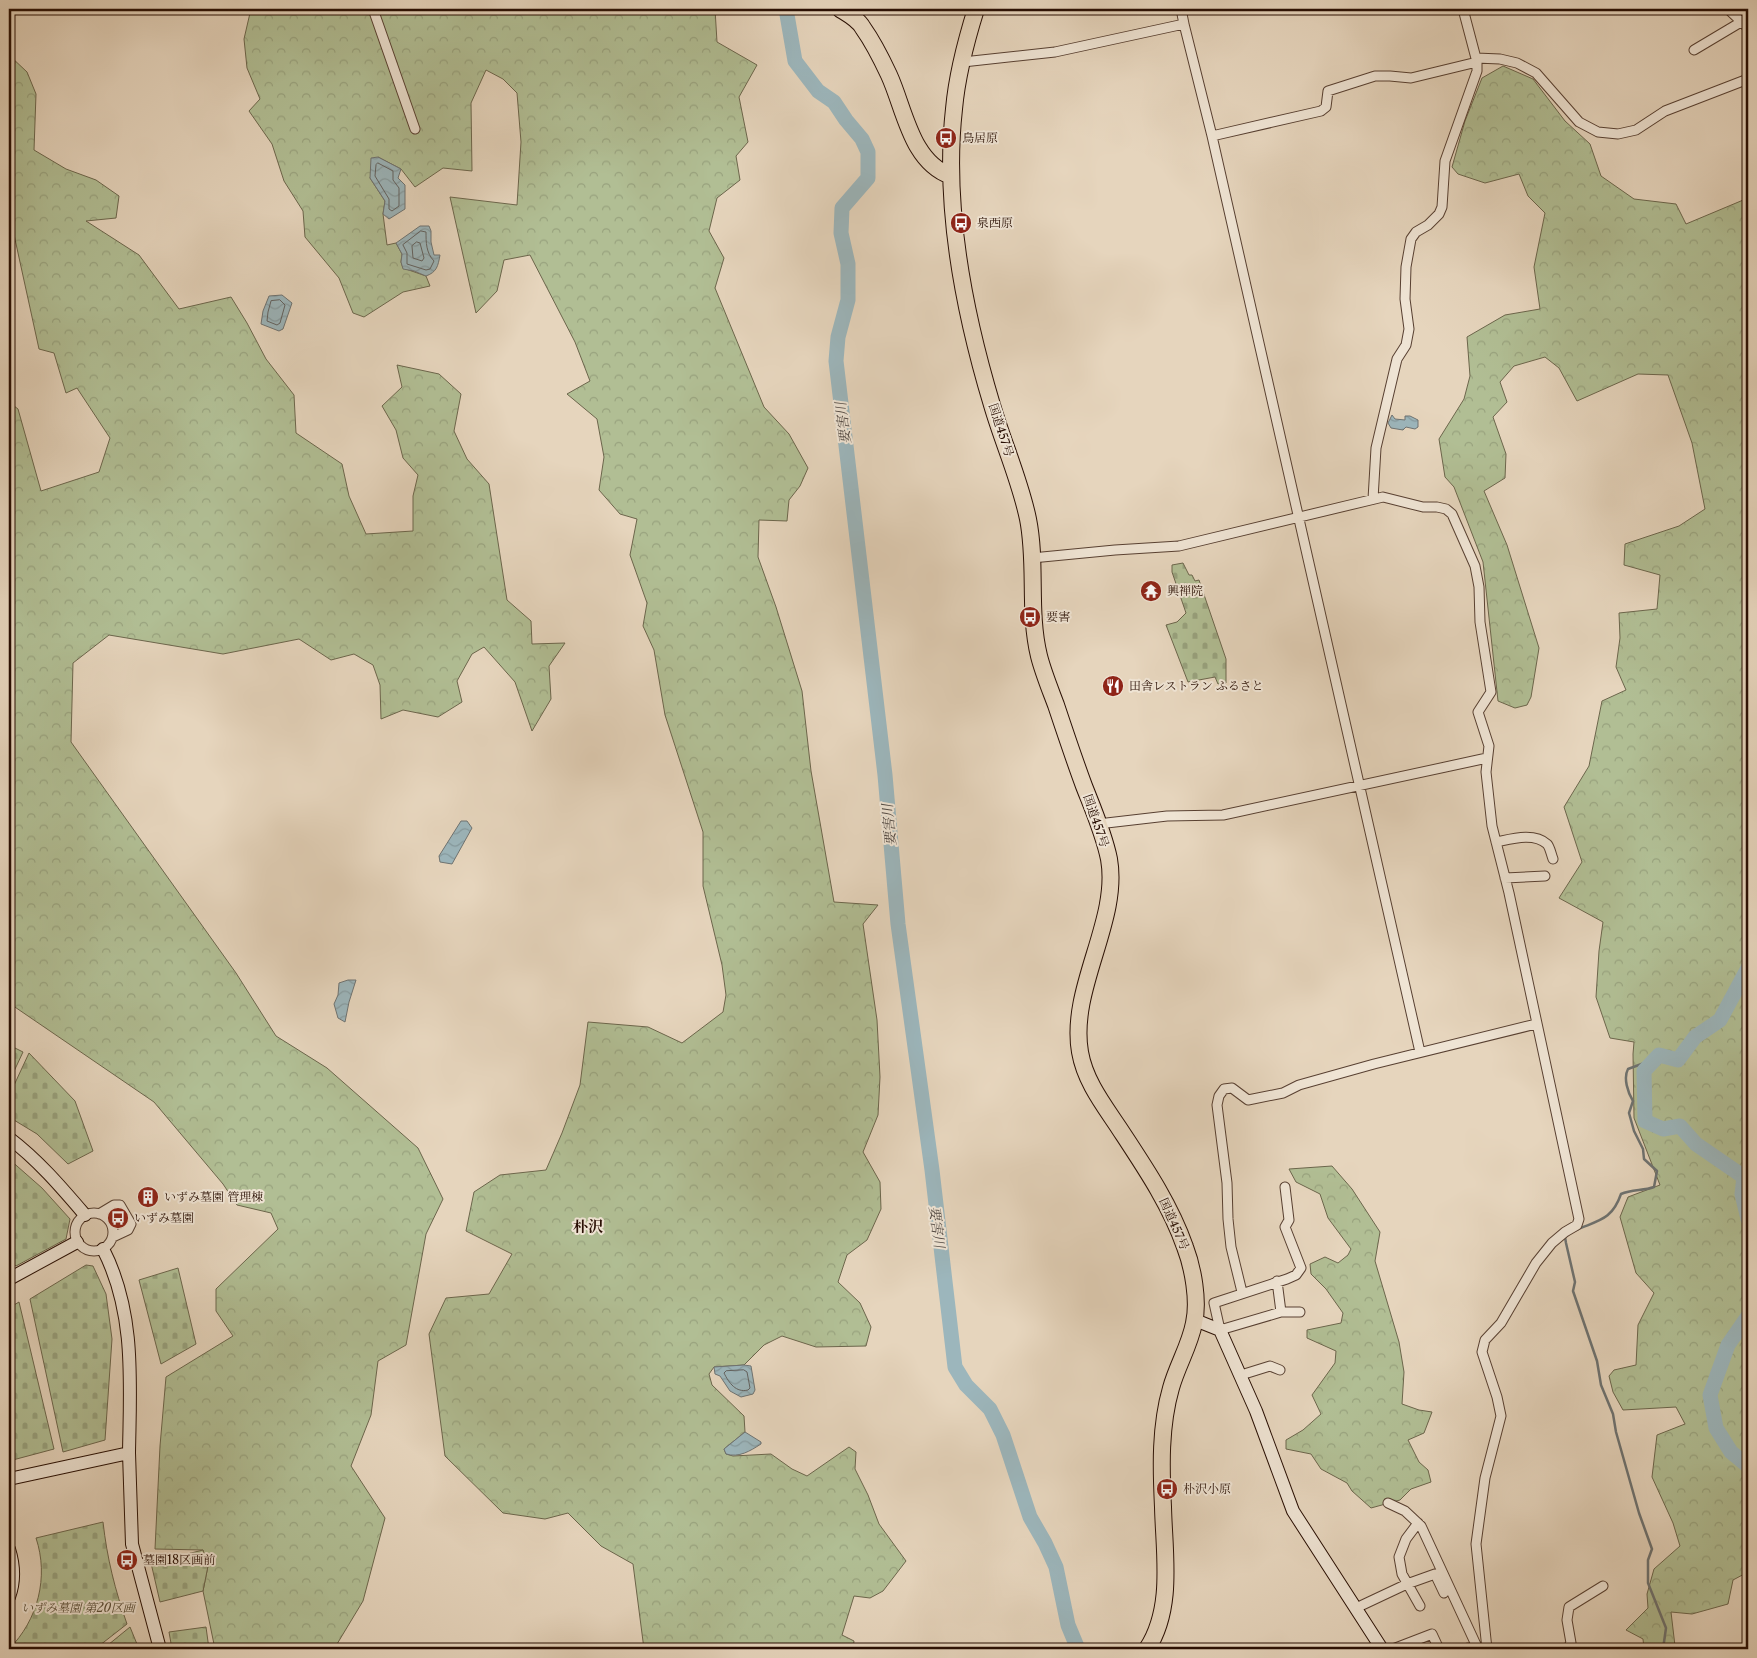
<svg xmlns="http://www.w3.org/2000/svg" width="1757" height="1658" font-family="'Libre Caslon Text','Noto Serif JP',serif">
<style>
.forest{fill:url(#forest-crowns);stroke:#6c664c}
.cemetery{fill:url(#cemetery-stones);stroke:#6c664c}
.water{fill:url(#water-waves);stroke:#6e7372}
.lines{fill:none;stroke-linecap:round;stroke-linejoin:round}
.shore{stroke:#626260;stroke-width:1}
.stream{stroke:#6e7372;stroke-width:2.5}
.river{stroke:#9cb6bc;stroke-width:15}
.street-casing{stroke:#584032;stroke-width:11}
.secondary-casing{stroke:#280e03;stroke-width:14}
.highway-casing{stroke:#280e03;stroke-width:18}
.street{stroke:#efe4d4;stroke-width:9}
.secondary{stroke:#efe4d4;stroke-width:12}
.highway{stroke:#e6d5bd;stroke-width:16}
.labels{text-anchor:middle;stroke-width:4;stroke-linejoin:round;paint-order:stroke}
.poi-label{font-size:12px;fill:#280e03;stroke:#efe4d4;text-anchor:start}
.street-label{font-size:12px;fill:#280e03;stroke:#efe4d4}
.park-label{font-size:12px;font-style:italic;fill:#584c36;stroke:#efe4d4}
.water-label{font-size:14px;font-style:italic;fill:#514944;stroke:#efe4d4}
.quarter-label{font-size:15px;font-weight:bold;fill:#280e03;stroke:#efe4d4}
</style>
<defs>
<pattern id="forest-crowns" width="20" height="18" patternUnits="userSpaceOnUse" patternTransform="scale(1.25)"><rect width="20" height="18" fill="#b1be94"/><path d="M2 6a3 3 0 1 1 6 0M12 15a3 3 0 1 1 6 0" fill="none" stroke="#98a27e"/></pattern>
<pattern id="cemetery-stones" width="16" height="16" patternUnits="userSpaceOnUse" patternTransform="scale(1.25)"><rect width="16" height="16" fill="#b1be94"/><path d="M2 7V4a2 2 0 0 1 4 0v3zM10 15v-3a2 2 0 0 1 4 0v3z" fill="#98a27e"/></pattern>
<pattern id="water-waves" width="16" height="10" patternUnits="userSpaceOnUse" patternTransform="scale(1.25)"><rect width="16" height="10" fill="#9cb6bc"/><path d="M0 5q4-4 8 0t8 0" fill="none" stroke="#869ba0"/></pattern>
</defs>
<rect width="100%" height="100%" fill="#e6d5bd"/>
<filter id="stains"><feTurbulence type="fractalNoise" baseFrequency=".004" numOctaves="4"/><feColorMatrix values="0 0 0 0 .2 0 0 0 0 .09 0 0 0 0 .02 0 0 0 .5 -.17"/></filter>
<radialGradient id="worn" r=".72"><stop offset=".6" stop-color="#630" stop-opacity="0"/><stop offset="1" stop-color="#630" stop-opacity=".3"/></radialGradient>
<path class="forest" d="M244 9H715L717 42 757 65 739 97 748 142 736 156 740 180 717 198 709 231 724 258 715 288 764 407 789 434 808 468 800 486 789 500 787 521 759 520 758 557 776 607 802 691 811 771 834 902 878 905 863 924 877 1020 880 1077 878 1115 863 1152 880 1182 881 1209 867 1240 847 1255 838 1282 860 1303 871 1327 866 1346 816 1347 782 1336 764 1345 744 1365 714 1367 709 1374 712 1385 744 1416 745 1432 724 1449 726 1454 733 1456 771 1454 792 1469 807 1476 849 1447 856 1452 855 1469 868 1495 879 1524 906 1561 883 1591 870 1598 854 1596 842 1635 854 1641 853 1649H644L633 1564 601 1546 568 1513 545 1519 503 1513 445 1456 429 1334 446 1298 489 1294 512 1254 466 1231 474 1192 500 1175 546 1170 562 1133 580 1085 588 1022 648 1027 682 1043 723 1012 726 995 722 965 703 886V832L665 715 654 650 643 626 647 603 630 555 637 519 620 514 599 490 604 457 597 419 567 394 590 381 575 342 530 255 504 260 497 291 476 313 450 197 517 205 521 142 517 93 503 79 486 70 471 103 472 171 443 168 415 187 401 169 378 157 370 178 385 201 383 214 387 245 396 243 402 254 401 262 403 268 426 276 430 286 403 292 364 317 353 313 339 278 305 237 303 211 284 181 272 144 249 111 260 99 247 68 244 39 250 13Z
M9 55 27 72 36 94 34 150 66 169 96 180 119 196 116 218 86 221 139 255 179 309 231 297 247 323 266 359 294 395 296 433 342 464 349 496 366 534 413 531V496L418 475 403 458 396 430 382 406 402 387 397 365 439 374 461 394 454 431 467 459 489 484 507 600 531 621 532 644 565 643 549 666 551 699 532 731 515 682 484 647 472 654 457 681 462 702 438 717 403 710 381 719 380 685 373 665 354 654 331 660 299 639 223 654 109 635 73 663 71 742 236 973 276 1036 327 1068 418 1148 443 1199 426 1234 406 1345 378 1361 371 1415 351 1466 385 1518 363 1601 334 1649H215L203 1591 208 1566 203 1550 155 1549 160 1446 166 1377 233 1336 216 1311V1289L278 1229 271 1213 237 1205 223 1184 154 1102 9 1003V402L18 409 41 491 99 472 110 438 77 388 66 393 54 353 39 349 13 230 9 220Z
M1503 66 1533 79 1565 121 1590 144 1601 176 1634 199 1676 204 1686 224 1748 198V1572L1733 1580 1728 1604 1692 1614 1671 1612 1675 1646 1671 1649H1644L1643 1639 1626 1630 1648 1608 1647 1594 1654 1569 1680 1546 1673 1523 1652 1477 1657 1435 1685 1424 1676 1407 1623 1410 1613 1392 1609 1376 1614 1370 1636 1365 1638 1325 1654 1293 1636 1273 1620 1217 1628 1197 1660 1185 1634 1118 1633 1054 1634 1042 1610 1038 1596 997 1599 951 1603 922 1559 898 1582 862 1564 807 1589 766 1602 701 1626 690 1616 667 1620 638 1619 613 1657 609 1660 575 1624 565 1625 544 1679 526 1705 509 1692 443 1668 375 1638 374 1577 401 1559 368 1545 357 1514 366 1500 382 1507 402 1493 417 1506 454 1505 478 1484 491 1507 545 1539 648 1531 697 1527 705 1515 708 1498 701 1483 562 1454 487 1445 477 1439 439 1464 399 1470 376 1467 337 1505 315 1540 309 1534 267 1545 213 1528 196 1519 174 1485 183 1458 174 1452 167 1465 121 1482 78Z
M1332 1166 1352 1189 1380 1232 1375 1261 1399 1342 1404 1372 1402 1404 1419 1410 1432 1412 1424 1433 1408 1440 1419 1462 1428 1470 1431 1482 1411 1489 1400 1500 1371 1508 1352 1491 1347 1483 1321 1469 1311 1454 1286 1449V1440L1303 1430 1321 1414 1312 1395 1335 1363 1336 1351 1307 1338V1330L1341 1323 1343 1313 1326 1289 1311 1274 1310 1264 1325 1257 1338 1263 1348 1255 1351 1249 1328 1218 1320 1194 1296 1182 1289 1169Z"/>
<path class="cemetery" d="M1183 563 1189 575H1192L1195 581 1199 580 1226 659V683L1218 684 1215 677 1188 682 1166 625 1177 622 1186 613 1172 572V565Z
M9 1045 23 1052 9 1082Z
M29 1053 75 1101 93 1151 68 1164 37 1134 9 1117V1096Z
M9 1159 42 1188 70 1219 66 1239 16 1266 9 1261Z
M86 1265 93 1266 106 1294 112 1339 105 1440 63 1452 30 1299Z
M178 1268 196 1344 161 1364 139 1280Z
M19 1302 54 1449 9 1461V1308Z
M103 1522C107 1558 115 1590 127 1624L95 1649H9C38 1620 49 1577 36 1538Z
M203 1550 208 1566 203 1591 160 1602 151 1563Z
M130 1627 139 1649H103Z
M206 1627 209 1649H172L169 1632Z"/>
<path class="water" d="M378 157 401 169 398 178 405 185V209L389 219 383 214 385 201 370 178 371 158Z
M420 226H429L431 231V242L434 255H440C438 266 437 272 426 276L414 271 403 269 401 262 402 254 396 243Z
M282 295 292 303 283 329 279 331 261 324 263 311 269 296Z
M1392 415 1395 419 1405 420V416H1410L1418 420V427L1415 429 1406 427 1403 430 1391 428 1388 423Z
M461 821H467L472 828 452 864 440 862 439 856Z
M348 980H356L349 1002 345 1022 338 1018 334 1004 338 995 339 983Z
M744 1365 751 1366 755 1390 753 1394 741 1397 730 1391 720 1376 715 1374 714 1367Z
M745 1432 761 1442V1444C750 1451 739 1458 726 1454L724 1449Z"/>
<g class="lines">
<path class="shore" d="M378 163 393 171V180L399 188V206L392 211 389 209V199L375 176 376 165Z
M421 231 426 232C426 242 426 253 434 261L430 269 426 270 407 264V253L403 245Z
M417 242 420 243 424 258 422 261 413 258 412 246Z
M280 300 285 305 280 323 277 325 267 321 268 312 271 301Z
M744 1370 747 1372 750 1388 748 1390C736 1393 729 1383 724 1373L726 1371Z"/>
<path class="stream" d="M1576 1230C1599 1220 1612 1220 1621 1194 1632 1189 1643 1191 1654 1187L1657 1171 1644 1159 1643 1149 1634 1131 1629 1113 1633 1101C1628 1093 1623 1078 1628 1069L1655 1059
M1568 1235 1565 1237 1566 1243 1575 1282 1573 1291 1597 1361 1601 1385 1613 1414 1616 1432 1639 1513 1652 1549 1648 1560V1583L1666 1628 1663 1649"/>
<path class="river" d="M786 9 795 61 818 91 834 102 846 120 862 139 868 152V178L842 208 841 233 848 264V300L838 337 836 361 885 775 898 924 932 1170 955 1367 966 1385 990 1409 1003 1435 1030 1517 1045 1543 1056 1567 1068 1625 1078 1649
M1748 968 1720 1020 1695 1037 1678 1060 1659 1055 1644 1071 1645 1121 1663 1129 1680 1126 1696 1144 1744 1177 1742 1194 1748 1219
M1748 1316 1728 1345 1710 1395 1716 1428 1731 1452 1748 1466"/>
<g class="street-casing">
<path id="street" d="M373 9 415 129
M1181 9 1184 24
M1728 9 1748 28
M1694 50 1741 22
M1476 58 1500 59 1517 63 1536 73 1579 122 1598 132 1618 134 1636 130 1665 111 1748 79
M963 62 1055 52 1184 24 1212 136 1420 1052
M1212 136 1321 111 1326 107 1328 91 1375 76H1390L1411 78 1477 62
M1373 499 1376 448 1397 359 1406 345 1409 329 1405 299 1406 267 1411 239 1416 232 1428 225 1439 214 1442 207 1445 161 1477 71V62L1463 9
M1032 558 1115 550 1179 546 1383 497 1423 507H1437L1446 509 1452 514 1475 566 1479 587 1480 622 1491 692 1478 712 1489 746 1486 772 1492 826 1509 893 1579 1219 1577 1225 1565 1232 1552 1243 1536 1263 1501 1323 1485 1340 1482 1352 1497 1397 1501 1416 1485 1478 1476 1544 1487 1649
M1098 824 1167 816 1223 815 1487 758
M1496 842C1511 839 1534 832 1547 844 1550 847 1551 854 1553 859
M1505 878 1545 876
M1285 1187 1289 1220 1285 1227 1301 1268 1296 1275 1287 1279 1214 1303 1220 1330 1281 1312H1300
M75 1232a19 19 0 1 1 38 0a19 19 0 1 1-38 0Z
M99 1214 114 1205H120L131 1224 128 1230 113 1237
M1277 1281 1281 1312
M1242 1292 1231 1247 1228 1219 1227 1183 1217 1105 1219 1096 1224 1089 1232 1088 1248 1100 1283 1093 1299 1085 1374 1064 1536 1024
M1241 1375 1270 1366 1280 1370
M1388 1503 1405 1511 1421 1526 1478 1649
M1418 1523 1406 1539 1399 1557 1402 1574 1420 1606
M1356 1608 1407 1584 1435 1574 1444 1593
M1393 1649 1432 1634 1439 1649
M1465 1649 1468 1648
M1567 1649 1571 1643 1567 1620 1569 1607 1603 1586"/>
</g>
<g class="secondary-casing">
<path id="secondary" d="M9 1138C38 1160 61 1187 85 1215
M9 1279 77 1242
M1195 1320 1220 1330 1256 1411 1293 1511 1382 1649
M129 1453 132 1544 160 1649
M9 1479 129 1453C130 1384 136 1313 103 1249
M9 1549C14 1565 15 1581 9 1597"/>
</g>
<g class="highway-casing">
<path id="highway" d="M840 9C848 14 858 19 863 28 873 42 882 60 889 75 905 110 911 162 951 176
M976 9C966 41 957 75 954 109 943 207 964 312 992 405 1003 443 1020 480 1028 519 1037 564 1028 611 1039 656 1043 672 1050 689 1056 705 1065 732 1074 759 1084 786 1093 809 1104 834 1109 859 1120 921 1069 988 1080 1052 1085 1081 1103 1104 1119 1128 1144 1166 1170 1204 1185 1247 1193 1268 1199 1301 1194 1323 1190 1345 1177 1366 1171 1388 1160 1426 1161 1467 1163 1507 1164 1553 1174 1608 1147 1649"/>
</g>
<use href="#street" class="street"/>
<use href="#secondary" class="secondary"/>
<use href="#highway" class="highway"/>
</g>
<defs>
<g id="bus-disc" transform="scale(1.125)"><circle r="9.5" fill="#8f2418" stroke="#efe4d4"/><path d="M-5-6H5V4H4V6H2V4H-2V6H-4V4H-5ZM-3.5-4V0h7V-4ZM-3.5 1.2v1.5H-2V1.2ZM2 1.2v1.5H3.5V1.2Z" fill="#fff"/></g>
<g id="temple-disc" transform="scale(1.125)"><circle r="9.5" fill="#8f2418" stroke="#efe4d4"/><path d="M0-6L5-2H3V0L6.5 2.5H4V6H1.5V3h-3V6H-4V2.5H-6.5L-3 0V-2H-5Z" fill="#fff"/></g>
<g id="restaurant-disc" transform="scale(1.125)"><circle r="9.5" fill="#8f2418" stroke="#efe4d4"/><path d="M-5-6h1v4h1v-4h1v4h1v-4h1v5L-1.5 .5V6h-2V.5L-5-1ZM5-6V6H3V1.5H1.5Q1.5-4 5-6Z" fill="#fff"/></g>
<g id="building-disc" transform="scale(1.125)"><circle r="9.5" fill="#8f2418" stroke="#efe4d4"/><path d="M-4-6H4V6H1V3H-1V6H-4ZM-2.5-4.3h1.7v1.8h-1.7ZM.8-4.3h1.7v1.8H.8ZM-2.5-1h1.7V.8h-1.7ZM.8-1h1.7V.8H.8Z" fill="#fff"/></g>
</defs>
<g fill-rule="evenodd">
<use href="#bus-disc" x="946" y="138"/>
<use href="#bus-disc" x="961" y="223"/>
<use href="#temple-disc" x="1151" y="591"/>
<use href="#bus-disc" x="1030" y="617"/>
<use href="#restaurant-disc" x="1113" y="686"/>
<use href="#building-disc" x="148" y="1197"/>
<use href="#bus-disc" x="118" y="1218"/>
<use href="#bus-disc" x="1167" y="1489"/>
<use href="#bus-disc" x="127" y="1560"/>
</g>
<g class="labels">
<g class="poi-label">
<text x="962" y="142">鳥居原</text>
<text x="977" y="227">泉西原</text>
<text x="1167" y="595">興禅院</text>
<text x="1046" y="621">要害</text>
<text x="1129" y="690">田舎レストラン ふるさと</text>
<text x="164" y="1201">いずみ墓園 管理棟</text>
<text x="134" y="1222">いずみ墓園</text>
<text x="1183" y="1493">朴沢小原</text>
<text x="143" y="1564">墓園18区画前</text>
</g>
<g class="street-label">
<text transform="translate(1001 430) rotate(72)" y="4">国道457号</text>
<text transform="translate(1096 821) rotate(71)" y="4">国道457号</text>
<text transform="translate(1174 1224) rotate(66)" y="4">国道457号</text>
</g>
<g class="park-label">
<text x="78" y="1612">いずみ墓園 第20区画</text>
</g>
<g class="water-label">
<text transform="translate(843 423) rotate(-97)" y="5">要害川</text>
<text transform="translate(889 825) rotate(-95)" y="5">要害川</text>
<text transform="translate(937 1227) rotate(83)" y="5">要害川</text>
</g>
<g class="quarter-label">
<text x="588" y="1232">朴沢</text>
</g>
</g>
<rect width="1757" height="1658" fill="none" stroke="#e6d5bd" stroke-width="30"/>
<rect x="10" y="10" width="1737" height="1638" fill="none" stroke="#280e03" stroke-width="2.5"/>
<rect x="15" y="15" width="1727" height="1628" fill="none" stroke="#280e03"/>
<rect width="100%" height="100%" filter="url(#stains)"/>
<rect width="100%" height="100%" fill="url(#worn)"/>
</svg>
